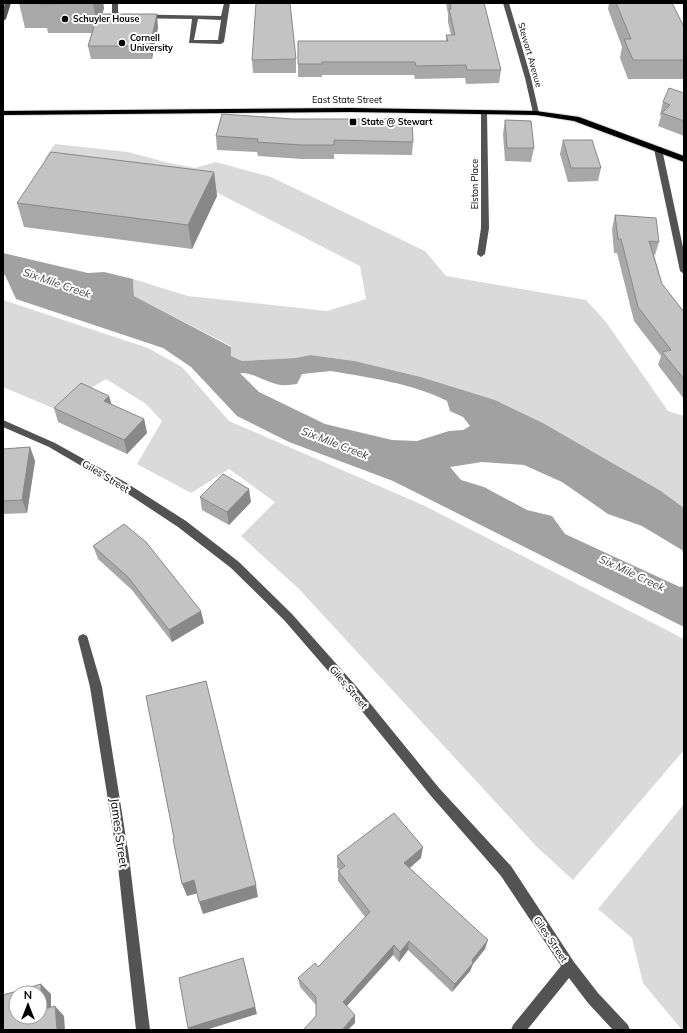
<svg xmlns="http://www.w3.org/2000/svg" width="687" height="1033" font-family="Mulish,sans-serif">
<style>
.green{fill:#dadada}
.water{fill:#a1a1a1;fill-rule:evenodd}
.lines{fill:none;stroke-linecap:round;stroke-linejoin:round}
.highway-casing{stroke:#dbdbdb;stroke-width:2}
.minor{fill:#535353;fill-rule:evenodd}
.highway{fill:#000;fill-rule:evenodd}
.wall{fill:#a8a8a8}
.shaded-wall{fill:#888}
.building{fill:#c3c3c3;stroke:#888;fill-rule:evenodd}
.poi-dot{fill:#000;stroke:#fff;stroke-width:1.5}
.labels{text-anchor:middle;stroke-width:4;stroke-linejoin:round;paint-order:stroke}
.far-poi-label{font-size:9px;font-weight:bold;fill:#000;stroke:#fff;text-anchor:start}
.far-street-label{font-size:9px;fill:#000;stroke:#fff}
.street-label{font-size:10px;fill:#000;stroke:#fff}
.water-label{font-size:11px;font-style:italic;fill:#424242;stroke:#fff}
.near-street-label{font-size:12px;fill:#000;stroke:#fff}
</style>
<rect width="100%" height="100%" fill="#fff"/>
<path class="green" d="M55 144 128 152 169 163 195 168 216 162 271 177 425 251 446 276 586 300 606 322 668 411 684 416V508L661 491 543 423 495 400 421 377 355 361 310 355 295 358 242 361 231 356V346L134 296 133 279 188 296 327 311 366 299 360 266 210 189 44 159Z
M3 300 148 348 182 367 229 421 425 506 684 639V750L573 880 537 847 299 589 241 536 275 502 229 469 191 493 137 464 162 421 146 404 106 379 55 409 3 387Z
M684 804V1030H682L643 983 632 938 598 909Z"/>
<path class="water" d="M3 253 88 273 104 272 133 279 134 296 231 347V356L242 361 295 358 310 355 355 361 421 377 495 400 543 423 661 491 684 508V554L682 550 642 526 608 514 562 482 524 465 482 462 450 467 461 480 484 487 527 510 552 516 565 534 680 587 684 586V627L393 481 289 442 237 416 191 367 163 348 16 299 5 275H3ZM331 371C370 378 412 383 447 401L450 411 463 417 470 426 463 430 449 431 417 441 392 440 325 424 259 392 240 373C252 372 264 381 276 384 283 386 290 385 297 384L302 374Z"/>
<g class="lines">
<g class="highway-casing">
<path id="highway" d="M350 108 536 111 579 117 684 156V162L574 121 536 115 350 112 3 115V111Z"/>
</g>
<path class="minor" d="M5 3H11L6 19 3 21V9Z
M112 3H118V12L120 14 221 16 224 3H230L224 42 221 44 189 43 192 19 119 18 112 13ZM198 19 221 20 218 40H194Z
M503 3H509L531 78 539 113 538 114 533 113 525 78Z
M484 111 487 113 489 228 485 254 481 257 477 254 481 228V113Z
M655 147H661L662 149 684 252V274L680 271 654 149Z
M3 420 55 443 125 482 186 521 239 562 292 614 356 686 439 788 511 866 574 962 598 993 628 1025 630 1030H613L588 1003 569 978 527 1030H511L513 1025 561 966 501 876 431 796 348 694 284 620 231 568 178 527 119 488 49 447 3 427Z
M83 634 87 636 88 639 102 687 129 857 150 1030H136L117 857 90 687 78 639 79 636Z"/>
<use href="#highway" class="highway"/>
</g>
<path class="wall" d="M19 3H103L104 8 102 14 158 27 152 59H91L88 46 92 33H48L47 28H25Z
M446 3H484L501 70 499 83 466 84 465 78 415 79 414 75H322V77H298V64L446 41V35H451L448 22V14Z
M609 3H672L684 27V79H628L620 58 622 47 608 9Z
M296 59V73H253L252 60Z
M684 93V136L658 126 661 116 660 115 663 102Z
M505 120 534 148 531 162 505 161 503 134Z
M216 136 413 142 412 155 334 154V159H302L258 156 257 152 217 150Z
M563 140 601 168 598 181 568 182 560 154Z
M214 172 217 196 192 249 24 227 17 203Z
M615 215 659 242 655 255H654L662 284 684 312V399L658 365 661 356 634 321 617 253H614L612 229Z
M112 405 144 419 147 433 127 454 58 422 54 408Z
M30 447 35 461 27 513 3 514V449Z
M200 497 251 502 229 525 202 510Z
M93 546 204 623 172 642 132 590 98 559Z
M337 856 421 858 410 868 485 949 473 964 470 971 452 992 408 950 399 962 393 955 347 1006 355 1023 316 1016V1005L300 987 298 978 318 967 365 917 338 881V871L339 870 337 867Z"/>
<path class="shaded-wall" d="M93 3H103L104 8 98 32Z
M157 14 158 27 152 59 150 46Z
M214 172 217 196 192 249 188 225Z
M109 396 113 409 104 401Z
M144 419 147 433 127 454 124 440Z
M30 447 35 461 27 513 22 500Z
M249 489 251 502 229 525 227 512Z
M201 611 204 623 172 642 169 630Z
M423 847 421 858 402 874 404 863Z
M194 880 199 893 187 896 182 884Z
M256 885 258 897 203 914 199 902Z
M488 940 485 949 473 964 470 971 452 992 455 984 472 960Z
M409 941 408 950 399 962 400 952Z
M394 945 393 955 343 1010V1002Z
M243 958 257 1014 206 1030H189L188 1028Z
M41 984 51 994V1019L41 1010Z
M55 1006 64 1016 65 1030H57Z
M355 1015V1023L348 1030H342Z"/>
<path class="building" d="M41 3H93L41 4Z
M256 3H290L296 59 252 60Z
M450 3H484L501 70H467L466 65 416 66 415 62H322V64H298V41H448L446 35H455L449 9H451Z
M616 3H672L684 27V60H633L624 39H631Z
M98 14H157L150 46H88Z
M669 88 684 93V121L662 113 670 105 663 102Z
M222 114 293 119H412L413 142 334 140V145H302L257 142 258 139 216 136Z
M505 120 531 121 534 148H507Z
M563 140H592L601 168H571Z
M51 152 214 172 188 225 17 203Z
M615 215 656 218 659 242 649 241 662 284 684 312V379L662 352 671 350 638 307 621 239H618Z
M81 383 109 396 104 401 144 419 124 440 54 408Z
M30 447 22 500 3 501V449Z
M223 474 249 489 227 512 200 497Z
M124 524 146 542 201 611 169 630 128 577 93 546Z
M206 681 256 885 199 902 194 880 182 884 173 839 174 838 146 696Z
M394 813 423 847 404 863 488 940 472 960 473 963 455 984 409 941 400 952 394 945 343 1002 355 1015 342 1030H303L316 1016V997L298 978 315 963 318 967 370 912 338 871 345 866 337 856Z
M243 958 255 1007 188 1028 179 978Z
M41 984V1010L55 1006 57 1030H3V995ZM16 993H40V1017H16Z"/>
<g class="poi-dot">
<circle cx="65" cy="19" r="4"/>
<circle cx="122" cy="43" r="4"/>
<rect x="349" y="118" width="8" height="8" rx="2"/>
</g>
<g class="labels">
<g class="far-poi-label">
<text x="73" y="22">Schuyler House</text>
<text x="130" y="41">Cornell<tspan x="130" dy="10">University</tspan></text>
<text x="361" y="125">State @ Stewart</text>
</g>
<g class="far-street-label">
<text transform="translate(530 55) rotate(74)" y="3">Stewart Avenue</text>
<text x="347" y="103">East State Street</text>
<text transform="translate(475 184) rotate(-90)" y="3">Elston Place</text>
</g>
<g class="street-label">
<text transform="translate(106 476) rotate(31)" y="4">Giles Street</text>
<text transform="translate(349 687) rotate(50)" y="4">Giles Street</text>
<text transform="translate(551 939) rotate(56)" y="4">Giles Street</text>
</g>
<g class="water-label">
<text transform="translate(57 283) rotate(19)" y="4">Six Mile Creek</text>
<text transform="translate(335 443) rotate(21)" y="4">Six Mile Creek</text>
<text transform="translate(632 573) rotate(25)" y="4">Six Mile Creek</text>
</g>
<g class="near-street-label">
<text transform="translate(119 833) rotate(82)" y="4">James Street</text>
</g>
</g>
<rect width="687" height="1033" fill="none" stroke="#000000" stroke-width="8"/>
<g transform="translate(28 1005)"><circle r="19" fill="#ffffff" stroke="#999999"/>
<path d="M0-3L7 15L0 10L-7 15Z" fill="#000000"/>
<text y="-6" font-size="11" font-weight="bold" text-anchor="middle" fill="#000000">N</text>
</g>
</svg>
